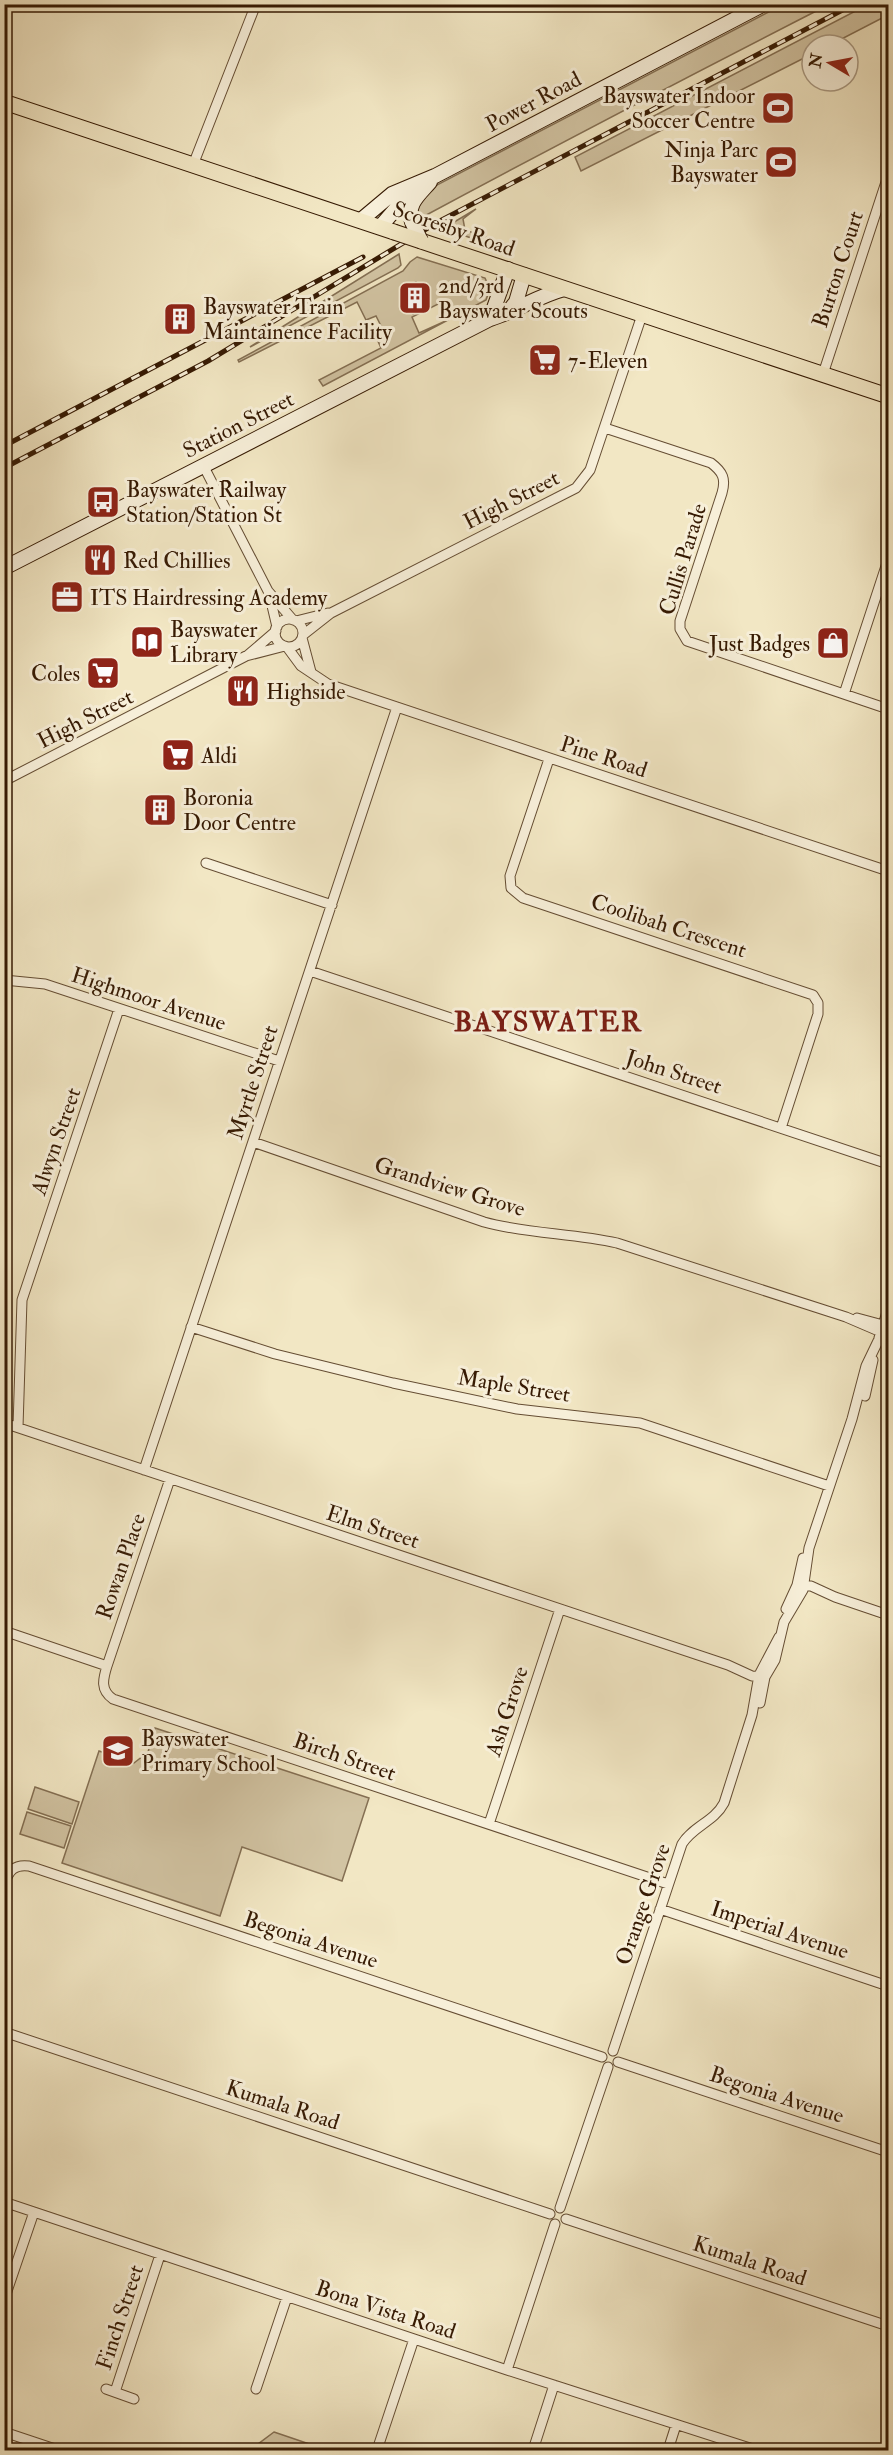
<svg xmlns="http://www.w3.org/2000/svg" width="893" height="2455" font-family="'IM FELL Double Pica',serif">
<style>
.green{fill:#d2c4a3;stroke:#846f53;stroke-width:1.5;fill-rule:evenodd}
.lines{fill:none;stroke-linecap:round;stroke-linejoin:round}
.minor-casing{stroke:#654d33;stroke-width:11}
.secondary-casing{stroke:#361a03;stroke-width:16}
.primary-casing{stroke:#361a03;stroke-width:17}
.minor{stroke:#f7efd9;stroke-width:9}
.secondary{stroke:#f7efd9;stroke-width:14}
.primary{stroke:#f2e7c4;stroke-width:15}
.rail-casing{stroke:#361a03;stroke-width:5}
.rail{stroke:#f7efd9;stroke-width:3;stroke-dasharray:9;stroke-linecap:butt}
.secondary-bridge-casing{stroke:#361a03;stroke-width:16;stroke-linecap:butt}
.primary-bridge-casing{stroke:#361a03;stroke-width:17;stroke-linecap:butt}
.secondary-bridge{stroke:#f7efd9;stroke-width:14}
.primary-bridge{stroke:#f2e7c4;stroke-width:15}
.labels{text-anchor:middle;stroke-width:6;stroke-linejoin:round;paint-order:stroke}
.poi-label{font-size:22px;fill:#361a03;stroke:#f7efd9;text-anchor:start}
.street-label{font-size:22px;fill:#361a03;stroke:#f7efd9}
.district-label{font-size:28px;font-weight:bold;letter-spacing:1.5px;fill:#7a1f14;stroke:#f7efd9}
</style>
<rect width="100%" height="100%" fill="#f2e7c4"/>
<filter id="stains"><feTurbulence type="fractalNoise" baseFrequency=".00333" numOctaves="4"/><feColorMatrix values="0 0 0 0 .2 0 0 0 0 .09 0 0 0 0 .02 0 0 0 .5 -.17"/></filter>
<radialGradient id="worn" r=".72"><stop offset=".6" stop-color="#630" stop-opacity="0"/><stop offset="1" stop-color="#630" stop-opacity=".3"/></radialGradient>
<path class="green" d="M782 5H828C691 75 553 147 417 220L415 207 433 187Z
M867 5H888V15L830 45H812V54L581 171 575 157Z
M476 209 463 219 465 230 511 246 510 249 498 248 444 228Z
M399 254 401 265 398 268 250 347Z
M417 257 485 278 490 289 486 300 323 386 319 380 381 348 377 339 385 334 376 316 366 320 357 302 239 362 238 360 403 271 410 262ZM416 282 428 307 413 314 401 289ZM442 302 450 319 419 333 412 317Z
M155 1728 369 1798 342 1881 242 1847 220 1916 62 1863 99 1751 134 1763 148 1752Z
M35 1787 79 1802 72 1824 28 1809Z
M27 1812 71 1826 64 1848 20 1834Z
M274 2432 327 2450H250Z"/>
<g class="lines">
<g class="minor-casing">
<path id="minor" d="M193 165 256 4
M823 374 888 176
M605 428 711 463C723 472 726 479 722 493L680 621V629L687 641 888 709
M203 465 268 591 293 620
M269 593 277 627
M275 633a14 14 0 1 1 28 0a14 14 0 1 1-28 0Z
M296 621 328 613
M303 635 331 613 576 488 590 470 642 315
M302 638 311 672
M287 647 301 666 328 684 888 871
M248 655 276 631
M844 694 888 560
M549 759 510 876 511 888 523 898 813 995 818 1003V1014L781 1128
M4 781 246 656 285 646
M206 863 332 905
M310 971 888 1164
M4 980 45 984 279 1061
M253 1142 484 1222C527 1234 573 1233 617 1243L846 1317 881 1332
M857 1318 883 1325
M191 1327 275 1354 393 1383 517 1409 640 1423 829 1486
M879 1338 888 1309
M865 1396 873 1360
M4 1423 728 1665 752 1676 765 1677
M18 1427 22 1300 119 1009
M144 1470 397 707
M797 1585 811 1586 835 1597 888 1615
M786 1609 797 1585 803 1558
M4 1631 107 1666C103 1679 100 1690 113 1699L668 1884
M107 1666 170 1479
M760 1703 765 1677 775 1660 784 1622 803 1590 809 1548 852 1419 866 1366 878 1341
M489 1824 560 1609
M888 1833V1832
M4 1884C9 1871 14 1864 29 1866L602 2057
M660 1909 888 1986
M4 2032 550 2214
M613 2051 682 1844C693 1826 714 1822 724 1803L752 1715 759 1675 779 1637
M618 2062 888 2152
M4 2202 507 2370 756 2450
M560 2208 608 2067
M566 2219 888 2326
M4 2300 34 2212
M507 2370 555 2224
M106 2389 134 2399
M256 2389 287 2297
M115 2392 160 2255
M4 2432 58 2450
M377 2450 414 2339
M533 2450 554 2385
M668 2450 676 2425"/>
</g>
<g class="secondary-casing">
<path id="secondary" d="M361 220 392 194 435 176 764 4
M412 222C406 204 419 195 430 182
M380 227 413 189
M509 311 516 302 524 275
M490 319 508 269
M4 568 490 319C516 311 538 296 564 289"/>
</g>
<g class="primary-casing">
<path id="primary" d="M4 102 394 232
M421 241 888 396"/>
</g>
<use href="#minor" class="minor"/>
<use href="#secondary" class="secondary"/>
<use href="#primary" class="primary"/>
<g class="rail-casing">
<path id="rail" d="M4 446 363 257
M4 468 208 361 436 223 854 4"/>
</g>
<use href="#rail" class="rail"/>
<g class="secondary-bridge-casing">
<path id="secondary-bridge" d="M412 222 421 241"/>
</g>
<g class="primary-bridge-casing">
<path id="primary-bridge" d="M394 232 421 241"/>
</g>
<use href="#secondary-bridge" class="secondary-bridge"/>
<use href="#primary-bridge" class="primary-bridge"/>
</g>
<defs>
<g id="stadium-square" transform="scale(1.725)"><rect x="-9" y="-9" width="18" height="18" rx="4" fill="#8f2418" stroke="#f7efd9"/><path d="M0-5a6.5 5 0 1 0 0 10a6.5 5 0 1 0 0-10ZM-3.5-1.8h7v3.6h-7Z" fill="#fff"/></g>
<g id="building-square" transform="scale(1.725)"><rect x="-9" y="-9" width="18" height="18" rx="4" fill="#8f2418" stroke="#f7efd9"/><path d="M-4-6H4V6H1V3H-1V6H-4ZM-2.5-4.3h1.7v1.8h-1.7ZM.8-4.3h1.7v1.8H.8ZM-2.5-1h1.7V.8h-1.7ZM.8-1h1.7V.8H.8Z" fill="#fff"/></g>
<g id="supermarket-square" transform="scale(1.725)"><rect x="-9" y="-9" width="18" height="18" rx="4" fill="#8f2418" stroke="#f7efd9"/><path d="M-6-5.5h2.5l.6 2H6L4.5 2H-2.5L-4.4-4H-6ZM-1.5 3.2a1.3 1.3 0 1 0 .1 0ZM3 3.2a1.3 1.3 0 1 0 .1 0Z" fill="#fff"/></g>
<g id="bus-square" transform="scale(1.725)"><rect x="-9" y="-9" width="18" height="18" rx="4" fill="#8f2418" stroke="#f7efd9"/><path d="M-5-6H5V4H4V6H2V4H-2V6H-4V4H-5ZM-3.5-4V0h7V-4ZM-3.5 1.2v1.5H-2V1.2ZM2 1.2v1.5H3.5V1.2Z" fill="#fff"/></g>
<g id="restaurant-square" transform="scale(1.725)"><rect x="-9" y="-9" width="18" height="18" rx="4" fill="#8f2418" stroke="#f7efd9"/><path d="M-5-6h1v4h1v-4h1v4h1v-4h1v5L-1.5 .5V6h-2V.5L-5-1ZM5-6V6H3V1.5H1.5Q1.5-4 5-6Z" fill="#fff"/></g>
<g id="office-square" transform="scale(1.725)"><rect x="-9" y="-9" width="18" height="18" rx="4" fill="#8f2418" stroke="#f7efd9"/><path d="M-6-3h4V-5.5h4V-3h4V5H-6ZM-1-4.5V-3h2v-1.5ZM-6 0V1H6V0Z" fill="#fff"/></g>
<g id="library-square" transform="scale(1.725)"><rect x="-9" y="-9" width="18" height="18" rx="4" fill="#8f2418" stroke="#f7efd9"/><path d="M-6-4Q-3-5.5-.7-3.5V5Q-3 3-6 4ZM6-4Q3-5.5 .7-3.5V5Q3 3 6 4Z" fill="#fff"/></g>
<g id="shop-square" transform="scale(1.725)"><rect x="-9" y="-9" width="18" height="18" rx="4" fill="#8f2418" stroke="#f7efd9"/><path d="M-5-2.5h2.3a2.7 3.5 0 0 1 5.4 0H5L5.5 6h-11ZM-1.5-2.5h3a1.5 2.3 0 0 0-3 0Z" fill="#fff"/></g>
<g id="school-square" transform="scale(1.725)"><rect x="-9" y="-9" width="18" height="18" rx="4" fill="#8f2418" stroke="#f7efd9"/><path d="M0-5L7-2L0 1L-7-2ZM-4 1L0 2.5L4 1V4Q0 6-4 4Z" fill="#fff"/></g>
</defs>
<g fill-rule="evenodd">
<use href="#stadium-square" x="778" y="108"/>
<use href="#stadium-square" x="781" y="162"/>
<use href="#building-square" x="415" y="298"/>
<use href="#building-square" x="180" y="319"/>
<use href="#supermarket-square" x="545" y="360"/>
<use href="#bus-square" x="103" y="502"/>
<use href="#restaurant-square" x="100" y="560"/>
<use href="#office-square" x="67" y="597"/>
<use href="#library-square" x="147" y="642"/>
<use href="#shop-square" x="833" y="643"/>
<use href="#supermarket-square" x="103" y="673"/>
<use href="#restaurant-square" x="243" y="691"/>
<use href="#supermarket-square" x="178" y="755"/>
<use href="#building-square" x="160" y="810"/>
<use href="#school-square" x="118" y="1751"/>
</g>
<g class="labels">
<g class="poi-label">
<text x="755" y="103" text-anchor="end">Bayswater Indoor<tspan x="755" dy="25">Soccer Centre</tspan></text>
<text x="758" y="157" text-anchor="end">Ninja Parc<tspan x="758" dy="25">Bayswater</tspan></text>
<text x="438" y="293">2nd/3rd<tspan x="438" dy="25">Bayswater Scouts</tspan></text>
<text x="203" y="314">Bayswater Train<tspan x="203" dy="25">Maintainence Facility</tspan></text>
<text x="568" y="368">7-Eleven</text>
<text x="126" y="497">Bayswater Railway<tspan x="126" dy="25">Station/Station St</tspan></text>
<text x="123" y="568">Red Chillies</text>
<text x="90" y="605">ITS Hairdressing Academy</text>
<text x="170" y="637">Bayswater<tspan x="170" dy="25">Library</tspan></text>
<text x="810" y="651" text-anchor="end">Just Badges</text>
<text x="80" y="681" text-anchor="end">Coles</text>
<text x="266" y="699">Highside</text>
<text x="201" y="763">Aldi</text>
<text x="183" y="805">Boronia<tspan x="183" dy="25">Door Centre</tspan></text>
<text x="141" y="1746">Bayswater<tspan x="141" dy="25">Primary School</tspan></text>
</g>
<g class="street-label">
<text transform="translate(533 101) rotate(-28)" y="8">Power Road</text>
<text transform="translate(454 228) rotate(19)" y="8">Scoresby Road</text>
<text transform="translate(837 269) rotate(-72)" y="8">Burton Court</text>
<text transform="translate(238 424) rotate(-27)" y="8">Station Street</text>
<text transform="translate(511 499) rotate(-27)" y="8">High Street</text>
<text transform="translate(682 559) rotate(-73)" y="8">Cullis Parade</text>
<text transform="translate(85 718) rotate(-27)" y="8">High Street</text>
<text transform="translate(604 756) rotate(18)" y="8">Pine Road</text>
<text transform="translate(669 925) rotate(18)" y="8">Coolibah Crescent</text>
<text transform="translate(149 998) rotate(18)" y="8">Highmoor Avenue</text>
<text transform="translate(674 1071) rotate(18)" y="8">John Street</text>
<text transform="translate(252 1082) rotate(-72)" y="8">Myrtle Street</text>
<text transform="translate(55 1141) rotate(-71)" y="8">Alwyn Street</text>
<text transform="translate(450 1186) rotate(17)" y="8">Grandview Grove</text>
<text transform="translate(514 1385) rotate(9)" y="8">Maple Street</text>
<text transform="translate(373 1526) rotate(18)" y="8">Elm Street</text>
<text transform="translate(120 1566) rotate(-71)" y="8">Rowan Place</text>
<text transform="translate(506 1711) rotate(-72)" y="8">Ash Grove</text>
<text transform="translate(345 1756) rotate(19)" y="8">Birch Street</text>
<text transform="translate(642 1904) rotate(-71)" y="8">Orange Grove</text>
<text transform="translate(780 1929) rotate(18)" y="8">Imperial Avenue</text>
<text transform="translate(311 1939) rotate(18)" y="8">Begonia Avenue</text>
<text transform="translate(777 2094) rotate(18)" y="8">Begonia Avenue</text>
<text transform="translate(283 2104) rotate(18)" y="8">Kumala Road</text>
<text transform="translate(750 2260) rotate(18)" y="8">Kumala Road</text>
<text transform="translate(386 2309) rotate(18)" y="8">Bona Vista Road</text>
<text transform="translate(119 2317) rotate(-72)" y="8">Finch Street</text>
</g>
<g class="district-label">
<text x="548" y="1031">BAYSWATER</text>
</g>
</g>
<rect width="893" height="2455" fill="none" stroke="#f2e7c4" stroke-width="24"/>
<rect x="6" y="6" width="881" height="2443" fill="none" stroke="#361a03" stroke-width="3"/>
<rect x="12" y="12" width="869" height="2431" fill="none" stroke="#361a03" stroke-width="1.5"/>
<g transform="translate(830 63) rotate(280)"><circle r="28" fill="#f7efd9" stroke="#aa9a83" stroke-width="1.5"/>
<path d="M0-4.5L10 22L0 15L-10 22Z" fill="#8f2418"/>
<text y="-9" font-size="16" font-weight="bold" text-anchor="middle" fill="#361a03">N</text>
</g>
<rect width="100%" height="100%" filter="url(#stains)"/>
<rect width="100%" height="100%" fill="url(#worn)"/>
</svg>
